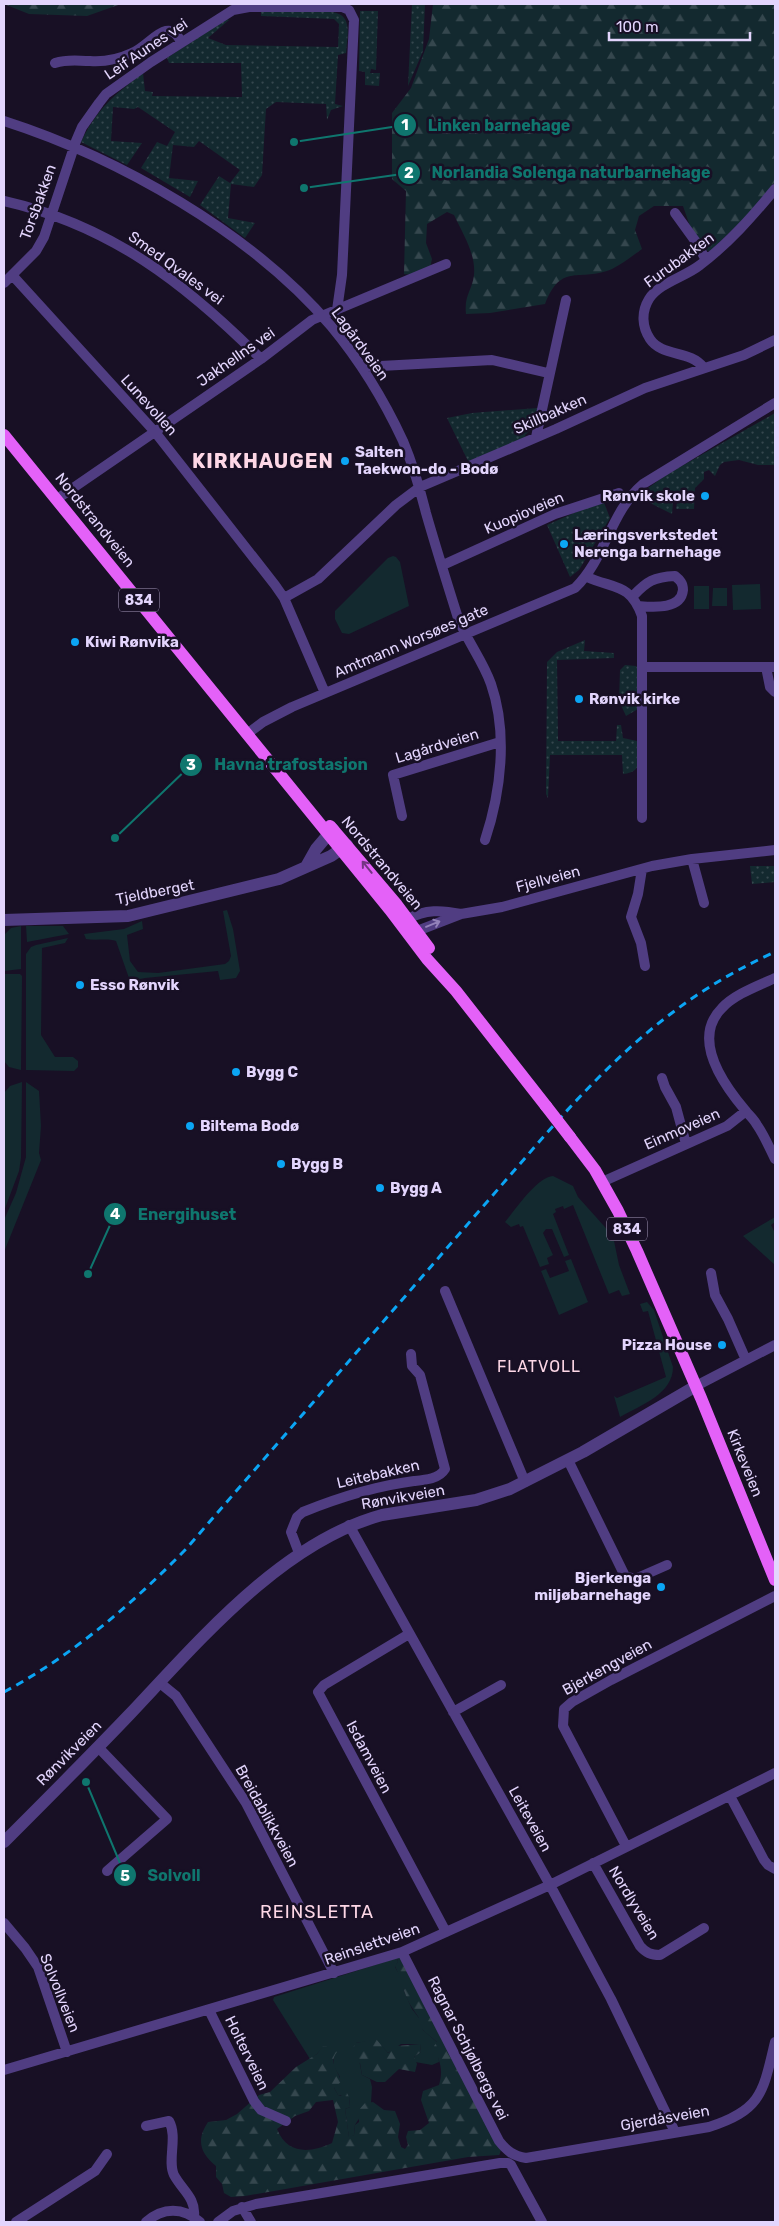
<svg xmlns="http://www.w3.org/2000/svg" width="779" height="2226" font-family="Rubik,sans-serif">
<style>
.grass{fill:#13292f}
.forest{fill:url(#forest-firs);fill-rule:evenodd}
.park{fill:url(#park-dots)}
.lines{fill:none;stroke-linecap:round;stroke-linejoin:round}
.minor{stroke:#503d82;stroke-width:10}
.tertiary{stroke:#503d82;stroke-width:12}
.primary{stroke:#e461f8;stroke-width:12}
.rail{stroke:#0ba5f4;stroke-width:3;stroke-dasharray:8 6;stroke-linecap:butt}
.primary-bridge{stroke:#e461f8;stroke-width:12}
.oneway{stroke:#743484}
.oneway2{stroke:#9281b9}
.poi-dot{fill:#0ba5f4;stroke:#181025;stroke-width:2}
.labels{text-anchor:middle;stroke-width:5;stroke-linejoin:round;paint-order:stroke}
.shield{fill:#181025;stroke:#a69abc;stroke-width:1}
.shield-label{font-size:14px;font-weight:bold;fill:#e3d5fd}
.street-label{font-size:15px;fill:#e3d5fd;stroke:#181025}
.poi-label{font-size:15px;font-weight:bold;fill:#e3d5fd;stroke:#181025;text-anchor:start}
.neighbourhood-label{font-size:16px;letter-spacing:1px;fill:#fdd7e6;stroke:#181025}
.quarter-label{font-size:18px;letter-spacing:1px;fill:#fdd7e6;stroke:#181025}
.district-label{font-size:20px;font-weight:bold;letter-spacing:1px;fill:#fdd7e6;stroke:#181025}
.leader{fill:none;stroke:#0f766e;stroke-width:2}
.callout-dot{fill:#0f766e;stroke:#181025;stroke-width:2}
.mark-label{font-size:15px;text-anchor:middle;font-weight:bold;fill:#fff}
.callout-label{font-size:16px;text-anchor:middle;font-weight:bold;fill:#0f766e;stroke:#181025;stroke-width:5;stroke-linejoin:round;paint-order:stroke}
</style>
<defs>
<pattern id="forest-firs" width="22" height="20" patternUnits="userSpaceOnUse" patternTransform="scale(1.25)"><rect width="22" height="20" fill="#13292f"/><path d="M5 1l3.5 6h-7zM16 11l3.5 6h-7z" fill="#35474e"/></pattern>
<pattern id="park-dots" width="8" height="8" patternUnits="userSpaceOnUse" patternTransform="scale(1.25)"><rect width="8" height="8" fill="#13292f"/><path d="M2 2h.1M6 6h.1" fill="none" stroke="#35474e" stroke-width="1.8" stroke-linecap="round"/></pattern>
</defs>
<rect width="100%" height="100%" fill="#181025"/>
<path class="grass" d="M393 556 396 557 400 562 409 606 349 634 342 633 335 619V611L388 558Z
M760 584 761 609 733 610 732 585Z
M694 586H709V609H694Z
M713 588H727V606H712Z
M227 910 233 929 240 971 236 978 220 980 218 971 145 978 130 981 116 941C107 938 96 941 86 939L84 934 124 929 142 921 143 929 127 935 130 961 138 972 158 973 225 964 229 961 231 956 223 911Z
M21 926V969L4 971V935L11 928Z
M26 926H63L69 934 27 942Z
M68 938 65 943 42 948 41 1035 55 1057H73L78 1061V1067L74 1071 26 1070V954L31 947 36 945Z
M4 974H20L22 976 21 1070 9 1067 4 1061Z
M22 1082 21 1158 19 1171 4 1211V1093L10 1086Z
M26 1082 39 1091 41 1126 39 1153 41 1160 4 1252V1220L16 1193 26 1157Z
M553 1176 573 1186 578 1197 613 1236 619 1265 630 1294 622 1296 619 1290 609 1294 573 1205 564 1209 563 1206 555 1209 556 1212 553 1214 569 1255 564 1257 552 1229H546L543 1233 553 1255 547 1258 549 1264 540 1267 523 1226 520 1227 519 1224 511 1227 505 1222C516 1209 537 1177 553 1176Z
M775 1217V1222L771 1225 775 1233V1265L743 1236Z
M571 1259 588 1302 559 1315 541 1271 546 1269 550 1278 569 1271 565 1261Z
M647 1302 654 1310 673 1367C673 1394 641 1405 620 1417L614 1396 617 1398 666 1377 648 1311 643 1312 640 1304Z
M397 1958 398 1962 395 1967 402 1979 404 1991 412 2009 419 2018 423 2030 437 2042 439 2062 432 2065 415 2062 414 2057 421 2052 420 2044H401L388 2053 376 2040 356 2043 362 2075 370 2079 372 2087 371 2103 368 2104 355 2125 354 2135 349 2138 345 2109 350 2107 349 2097 338 2095 334 2088 340 2077 334 2067V2054L324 2046 317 2054 310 2059 273 2000 274 1997Z"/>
<path class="forest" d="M4 4H121L87 16 29 14Z
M433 4H775V182L745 218 710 251 705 250 691 229 683 206H654L639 216 635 230 642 249C632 256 622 264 612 269 579 283 562 261 545 304L490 313 466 314C464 295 472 291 474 275 476 254 463 234 454 215L447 212 427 224 426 243 432 259 430 268 412 275 404 274 406 191 392 179V113L411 88 429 39Z
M400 1957 502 2148 499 2155 468 2157 245 2196 231 2197 224 2193 222 2184 216 2177V2166C200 2153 196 2140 208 2122L226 2120 237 2114 259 2095 270 2092 296 2067 317 2054 323 2046 335 2047 337 2052C328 2063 339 2071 341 2082L334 2088 338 2095 341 2096 346 2091 349 2097 350 2107 345 2109 349 2137 354 2135 355 2125 359 2122 358 2111 365 2103 373 2102 384 2110 395 2111 400 2124 398 2137 401 2147 405 2149 408 2145 406 2137 408 2131 420 2130 429 2123 421 2100 423 2091 439 2085C444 2068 439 2061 434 2046L437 2042C430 2035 418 2030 419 2018 414 2010 408 2003 405 1993 401 1984 400 1976 395 1966L398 1962 397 1958ZM333 2100 338 2122 332 2143C311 2153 287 2155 277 2129L295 2116 309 2111 316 2102Z
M376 2039 388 2053 390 2052V2045L394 2044 396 2046 420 2044 421 2052 414 2057 417 2064 415 2072 399 2069 385 2082H377L362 2075 360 2063 354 2061 351 2050 356 2043Z"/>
<path class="park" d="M412 4H425L423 51 408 86Z
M360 11H378L376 70 371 69 370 73H380L379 86 365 85V72L359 71Z
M261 12H331C354 14 347 36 346 53L338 55 335 104 343 106 331 110 327 120 326 104 276 102 266 109 262 175 254 187 231 184 228 218 255 223 245 238 200 205 219 176 230 183 240 170 199 141 194 147 173 145 169 178 198 181 190 197 141 168 157 142 167 146 175 132 138 107 134 109 113 107 111 141 142 143 127 165 81 142C97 109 114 95 143 73L145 91 153 92 152 96 242 97 241 63H169L167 58 227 19 229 20 208 38 226 45 338 47 339 24 334 19 261 16Z
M538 408 535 426 525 435 527 441 468 461 447 418 472 413Z
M775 413V465H758L739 460 724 462 720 465 715 476 709 470 704 472V479L695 488 694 509H676L677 502 673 503 672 514 642 499 640 494 666 475Z
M603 500 610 518 579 570 570 577 547 525Z
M585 640 584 651 614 653V658L557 660 558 741H616L617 725H621L623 738 637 741C638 759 644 772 623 774L622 755H550L548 798 546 794 547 662 557 652Z
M625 665 636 666 638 668V709L626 716 619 701 620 670Z
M750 866H775V882L752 884Z"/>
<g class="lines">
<path class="minor" d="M55 63C68 59 77 61 90 61 104 62 119 59 132 53 150 46 168 14 181 42
M4 121C119 158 252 233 331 326 360 361 384 400 403 441 413 465 420 489 426 513 436 548 447 583 458 618 467 641 483 661 491 684 508 733 501 792 485 840
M4 201C110 225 185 283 261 359
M675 213 696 242 706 260
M13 276 155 432 275 585 284 598 325 693
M4 283 36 251 44 237 76 141 82 127 99 103 106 94 151 62 233 10 249 7H342L349 10 354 20 342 275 337 310
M362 367 492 360 548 373
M703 367C690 350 662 357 650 339 642 327 641 312 649 299 659 283 685 277 700 265 729 243 752 217 775 189
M536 437 566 300
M57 499 261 359 312 320 446 264
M443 565 555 514 619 493
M587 577C614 589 630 583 642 616V818
M633 596C647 581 654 577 675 576 680 580 683 583 683 590 681 610 653 607 638 606
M284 598 318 579 396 505 420 487 556 429 645 388 744 355 775 340
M643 667H775
M766 667 770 687 775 692
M247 734 263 722 292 707 575 588C606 558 610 512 643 484L775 403
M402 816 393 775 500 742
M692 859 704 903
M642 869 638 894 631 917 641 943 645 966
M461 914C442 910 425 909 408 919L405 930 417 931 461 914 502 907 652 866 692 859 775 850
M775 978C758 986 735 994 722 1008 691 1039 723 1084 745 1110 749 1115 754 1119 757 1125 764 1135 769 1147 775 1159
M662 1078 665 1087 676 1107 686 1144
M602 1182 727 1126 746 1111
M711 1273 715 1295 728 1319 746 1360
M445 1291 525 1482
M696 1386 775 1345
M568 1460 625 1576 635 1579 667 1565
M349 1525 550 1885 611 1999 675 2132
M299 1553 291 1532 297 1517 303 1512C340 1497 375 1486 414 1481 425 1480 439 1479 445 1469L420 1375 412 1366 411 1354
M409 1634 324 1685 318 1692 446 1932
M160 1683 176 1696 246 1803 334 1973
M453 1712 501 1685
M98 1747 167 1819 107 1871
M730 1796 764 1860 768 1865 775 1869
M626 1846 563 1726 564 1709 572 1702 611 1680 775 1596
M593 1863 640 1946C646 1953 651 1955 660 1955L704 1928
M4 1923 25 1948 38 1967 67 2052
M402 1952 499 2141C507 2151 513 2156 526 2158L709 2127C762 2110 763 2092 775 2042
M209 2010 254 2101 261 2110 286 2121
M4 2070 402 1952 550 1885 775 1773
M146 2126 169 2121C178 2137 167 2161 174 2175 182 2190 196 2198 194 2216
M242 2207 251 2222
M16 2222 95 2171 107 2154
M146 2222C163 2207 183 2207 200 2222
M218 2222 233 2211 256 2204 500 2163H508L511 2165 542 2222"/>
<path class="tertiary" d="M307 865 316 849 333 829
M4 920 128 916 279 879 331 856 347 845
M4 1842C46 1800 88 1758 129 1715 199 1641 282 1542 382 1515L476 1500 510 1489 583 1452 696 1386"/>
<path class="primary" d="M4 435 390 910 427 959 456 991 546 1106
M330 826 397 905 429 948
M570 1137 595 1170 618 1211 637 1251 701 1398 775 1580"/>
<path class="rail" d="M4 1692C73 1655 131 1605 186 1549L545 1135C614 1057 679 995 775 952"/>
<path class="primary-bridge" d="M546 1106 570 1137"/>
</g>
<defs><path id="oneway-shaft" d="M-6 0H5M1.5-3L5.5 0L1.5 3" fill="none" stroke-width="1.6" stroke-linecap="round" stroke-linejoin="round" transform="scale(1.25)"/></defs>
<use class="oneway" href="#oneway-shaft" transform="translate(367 867) rotate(-129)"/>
<use class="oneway2" href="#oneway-shaft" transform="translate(433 924) rotate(-22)"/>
<g class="poi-dot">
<circle cx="345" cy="461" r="5"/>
<circle cx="705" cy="496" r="5"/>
<circle cx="564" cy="544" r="5"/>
<circle cx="75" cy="642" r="5"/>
<circle cx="579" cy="699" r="5"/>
<circle cx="80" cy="985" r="5"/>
<circle cx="236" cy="1072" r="5"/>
<circle cx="190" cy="1126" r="5"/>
<circle cx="281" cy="1164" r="5"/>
<circle cx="380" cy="1188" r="5"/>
<circle cx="722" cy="1345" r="5"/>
<circle cx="661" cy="1587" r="5"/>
</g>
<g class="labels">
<g class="shield">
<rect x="119" y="588.5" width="40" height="23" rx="4"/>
<rect x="607" y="1217.5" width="40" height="23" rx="4"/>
</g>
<g class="shield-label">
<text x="139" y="605">834</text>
<text x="627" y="1234">834</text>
</g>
<g class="street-label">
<text transform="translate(146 49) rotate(-34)" y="5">Leif Aunes vei</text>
<text transform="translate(38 202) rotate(-70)" y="5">Torsbakken</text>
<text transform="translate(679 260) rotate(-36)" y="5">Furubakken</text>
<text transform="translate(176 268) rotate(36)" y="5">Smed Qvales vei</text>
<text transform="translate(360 344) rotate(54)" y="5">Lagårdveien</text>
<text transform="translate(236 357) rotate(-35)" y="5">Jakhellns vei</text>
<text transform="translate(149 405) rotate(48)" y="5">Lunevollen</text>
<text transform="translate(550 414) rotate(-24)" y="5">Skillbakken</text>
<text transform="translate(524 513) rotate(-23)" y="5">Kuopioveien</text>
<text transform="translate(95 520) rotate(51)" y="5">Nordstrandveien</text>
<text transform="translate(411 641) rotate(-23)" y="5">Amtmann Worsøes gate</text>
<text transform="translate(437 746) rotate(-17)" y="5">Lagårdveien</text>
<text transform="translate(382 863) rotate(50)" y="5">Nordstrandveien</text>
<text transform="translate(548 879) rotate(-15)" y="5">Fjellveien</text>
<text transform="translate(155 892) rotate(-11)" y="5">Tjeldberget</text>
<text transform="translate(682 1129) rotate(-24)" y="5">Einmoveien</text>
<text transform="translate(745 1463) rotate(68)" y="5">Kirkeveien</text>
<text transform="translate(378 1474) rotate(-13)" y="5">Leitebakken</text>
<text transform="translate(403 1497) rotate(-10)" y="5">Rønvikveien</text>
<text transform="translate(607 1667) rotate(-29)" y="5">Bjerkengveien</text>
<text transform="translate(69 1753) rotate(-45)" y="5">Rønvikveien</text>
<text transform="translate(369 1757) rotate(62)" y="5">Isdamveien</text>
<text transform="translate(267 1816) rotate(61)" y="5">Breidablikkveien</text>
<text transform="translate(530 1819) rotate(61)" y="5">Leiteveien</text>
<text transform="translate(634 1903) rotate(59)" y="5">Nordlyveien</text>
<text transform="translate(372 1944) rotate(-19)" y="5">Reinslettveien</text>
<text transform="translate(60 1993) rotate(68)" y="5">Solvollveien</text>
<text transform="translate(468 2048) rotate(63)" y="5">Ragnar Schjølbergs vei</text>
<text transform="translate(247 2053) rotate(64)" y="5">Holterveien</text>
<text transform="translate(665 2118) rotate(-10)" y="5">Gjerdåsveien</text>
</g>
<g class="poi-label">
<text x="355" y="457">Salten<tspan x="355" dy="17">Taekwon-do - Bodø</tspan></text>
<text x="695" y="501" text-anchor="end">Rønvik skole</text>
<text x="574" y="540">Læringsverkstedet<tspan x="574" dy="17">Nerenga barnehage</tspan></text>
<text x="85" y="647">Kiwi Rønvika</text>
<text x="589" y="704">Rønvik kirke</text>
<text x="90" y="990">Esso Rønvik</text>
<text x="246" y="1077">Bygg C</text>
<text x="200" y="1131">Biltema Bodø</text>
<text x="291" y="1169">Bygg B</text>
<text x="390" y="1193">Bygg A</text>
<text x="712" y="1350" text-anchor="end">Pizza House</text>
<text x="651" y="1583" text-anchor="end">Bjerkenga<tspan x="651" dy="17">miljøbarnehage</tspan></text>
</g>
<g class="neighbourhood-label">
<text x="539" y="1372">FLATVOLL</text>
</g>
<g class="quarter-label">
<text x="317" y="1918">REINSLETTA</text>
</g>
<g class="district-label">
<text x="263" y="468">KIRKHAUGEN</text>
</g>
</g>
<path class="leader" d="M294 142L405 125M304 188L409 173M115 838L191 765M88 1274L115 1214M86 1782L125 1875"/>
<g class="callout-dot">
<circle cx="294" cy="142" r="5"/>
<circle cx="304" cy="188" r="5"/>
<circle cx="115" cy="838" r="5"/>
<circle cx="88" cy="1274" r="5"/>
<circle cx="86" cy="1782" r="5"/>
<circle cx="405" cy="125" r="12"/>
<circle cx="409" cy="173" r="12"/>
<circle cx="191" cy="765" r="12"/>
<circle cx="115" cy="1214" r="12"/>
<circle cx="125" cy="1875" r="12"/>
</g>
<g class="mark-label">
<text x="405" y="130">1</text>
<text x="409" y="178">2</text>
<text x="191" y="770">3</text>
<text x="115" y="1219">4</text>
<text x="125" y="1881">5</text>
</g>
<g class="callout-label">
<text x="499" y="131">Linken barnehage</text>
<text x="571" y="178">Norlandia Solenga naturbarnehage</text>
<text x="291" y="770">Havna trafostasjon</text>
<text x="187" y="1220">Energihuset</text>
<text x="174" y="1881">Solvoll</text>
</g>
<rect width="779" height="2226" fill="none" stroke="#e3d5fd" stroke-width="10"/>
<path d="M609 32v8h141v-8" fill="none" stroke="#e3d5fd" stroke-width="2.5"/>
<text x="616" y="32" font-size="15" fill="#e3d5fd" stroke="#181025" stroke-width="4" paint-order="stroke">100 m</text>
</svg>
